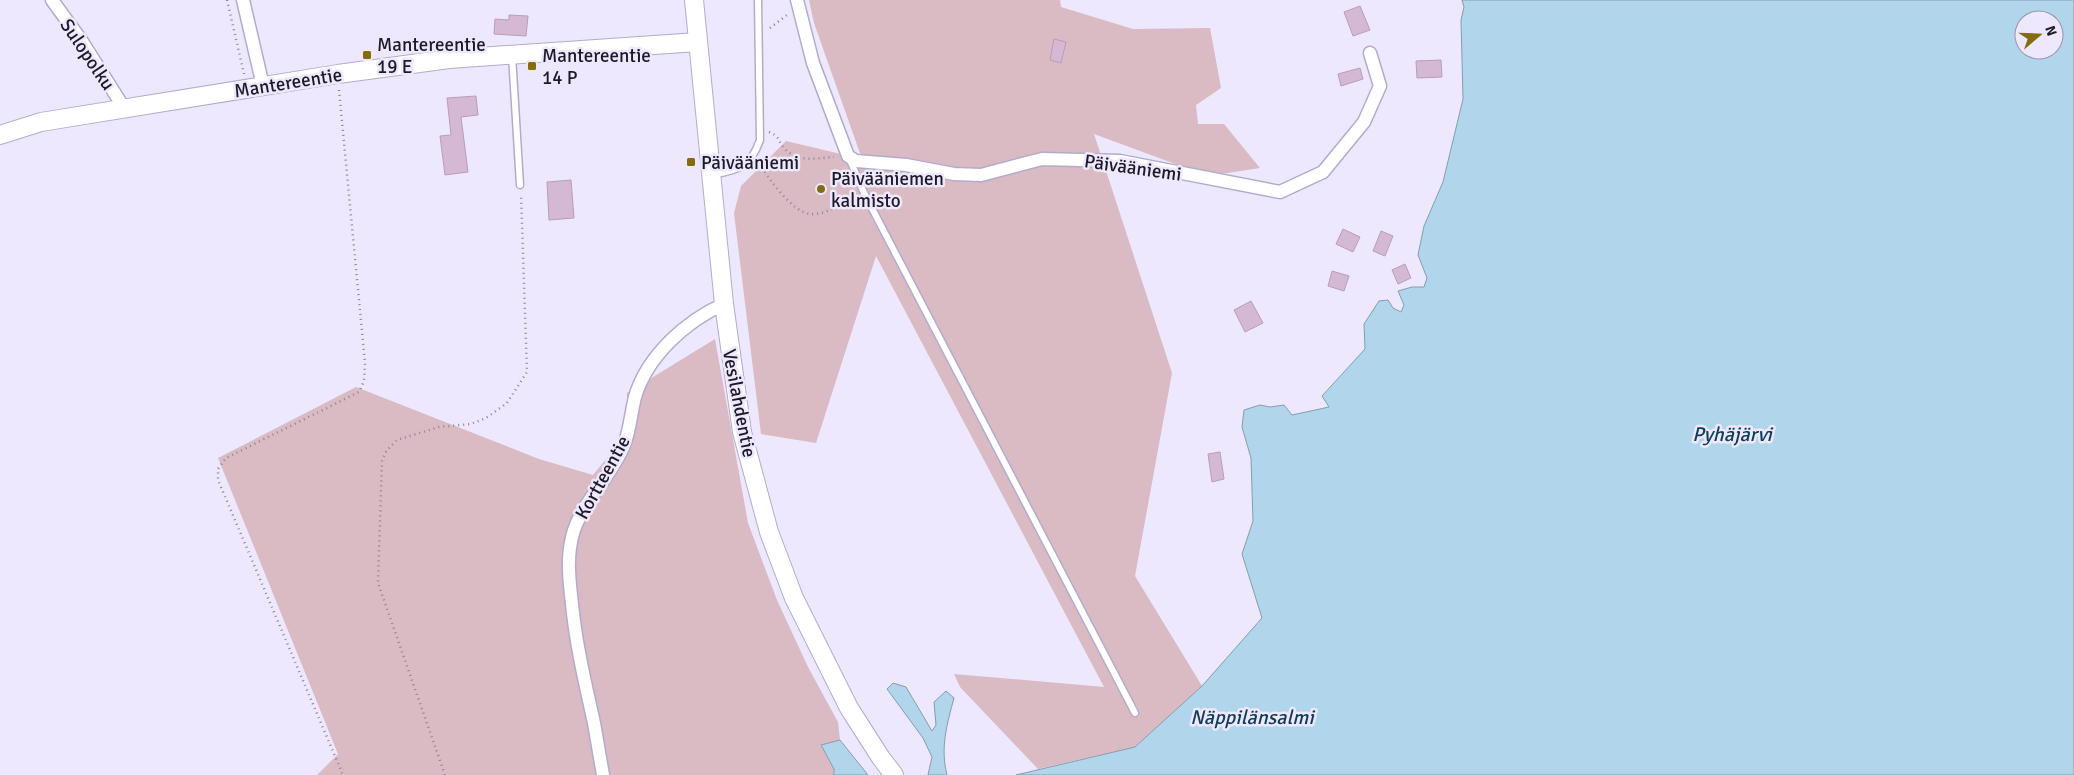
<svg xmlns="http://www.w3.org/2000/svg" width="2074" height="775" font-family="Signika,sans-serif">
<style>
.green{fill:#dabac3}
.water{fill:#b1d5ea;stroke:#859daf;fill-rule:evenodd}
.building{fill:#d5b9d4;stroke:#b89eb7}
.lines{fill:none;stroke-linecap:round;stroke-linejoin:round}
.lane-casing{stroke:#b3abcc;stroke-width:9}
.street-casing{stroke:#b3abcc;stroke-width:15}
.secondary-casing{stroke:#b3abcc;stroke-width:20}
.path{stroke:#8a8697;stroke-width:2.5;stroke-dasharray:1 4;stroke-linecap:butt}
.lane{stroke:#fff;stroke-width:6}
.street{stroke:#fff;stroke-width:12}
.secondary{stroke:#fff;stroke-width:18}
.poi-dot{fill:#866d0b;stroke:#ede8fd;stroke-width:2}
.labels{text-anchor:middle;stroke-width:5;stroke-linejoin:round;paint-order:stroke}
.poi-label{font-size:19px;fill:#1d1a26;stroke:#ede8fd;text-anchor:start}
.street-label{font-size:19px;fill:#1d1a26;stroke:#ede8fd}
.water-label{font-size:20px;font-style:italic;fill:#0e3e54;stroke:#ede8fd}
</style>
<rect width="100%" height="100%" fill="#ede8fd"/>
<path class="green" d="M809 0H1060L1061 7 1133 29 1210 28 1221 88 1196 105 1198 124H1224L1260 168 1208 176 1094 134 1172 373 1135 576 1202 686 1135 747 1038 769 960 687 954 674 1104 687 876 256 816 443 761 434 734 213 741 186 786 141 862 159 814 23Z
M715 339 748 523 777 600 808 667 838 722 840 740 821 745 834 769V775H317L338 754 218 458 356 387 539 459 593 475 627 434V393Z"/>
<path class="water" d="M1462 0H2074V775H1016L1135 747 1202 686 1262 618 1242 554 1253 521 1251 458 1242 427 1244 410 1260 405 1270 407 1284 405 1292 415 1329 407 1322 396 1365 349 1364 324 1379 301 1388 300 1393 308 1401 312 1404 305 1398 291 1412 287H1424L1427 278 1418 255 1424 226 1443 182 1463 99 1461 20 1464 7ZM2024 20H2054V50H2024Z
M893 683 906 687 932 731 936 725 934 702 946 691 954 698C947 724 940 748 947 775H928L932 757 923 738 887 689Z
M840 740 868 775H834V769L821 745Z"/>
<path class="building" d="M1360 6 1370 30 1353 36 1344 12Z
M509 15 528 16 526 36 494 34 495 19 509 20Z
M1054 39 1066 42 1061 63 1050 60Z
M1441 60 1442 77 1417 78 1416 61Z
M1360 68 1363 79 1341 86 1338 74Z
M476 96 478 115 461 117 468 172 445 175 440 136 451 135 447 98Z
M571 180 574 218 549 220 547 182Z
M1343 229 1360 237 1353 252 1336 244Z
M1381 231 1393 236 1385 256 1373 251Z
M1405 264 1411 278 1398 284 1392 270Z
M1332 271 1349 276 1344 291 1328 286Z
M1251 301 1263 323 1245 332 1234 310Z
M1220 452 1224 479 1212 482 1208 454Z"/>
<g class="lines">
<g class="lane-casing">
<path id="lane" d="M512 55 520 185
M850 160 864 193 1135 713
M712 175C739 169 750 168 760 140L758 0"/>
</g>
<g class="street-casing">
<path id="street" d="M52 0 81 40 124 108
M243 0 263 86
M797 0 813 63 848 156 856 161 906 165 954 174 981 175 1042 159 1120 161 1280 192 1323 172 1364 122 1380 86 1370 53
M603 775C600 758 597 740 594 723 585 682 576 645 572 604 569 578 566 555 574 530 585 499 612 475 624 445 630 430 631 413 635 397 647 356 686 321 724 304"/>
</g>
<g class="secondary-casing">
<path id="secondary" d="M694 0 724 304 742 432 769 532 794 598 849 708 881 758 894 775
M0 135 41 122 338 74 449 59 698 42"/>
</g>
<path class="path" d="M227 0 244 74
M770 28 787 15
M339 90 365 363 364 381 359 392 226 458 218 469V480L343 775
M769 132C781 137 777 141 785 149 798 163 817 158 834 157
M759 164C769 178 792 213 811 214 826 215 842 203 855 197
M445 775 378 583 382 460 387 450 397 440 439 427 471 424 486 418 507 403 527 372 521 194"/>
<use href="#lane" class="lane"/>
<use href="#street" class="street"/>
<use href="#secondary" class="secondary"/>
</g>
<g class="poi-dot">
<rect x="362" y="50" width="10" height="10" rx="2.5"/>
<rect x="527" y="61" width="10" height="10" rx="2.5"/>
<rect x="686" y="157" width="10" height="10" rx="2.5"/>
<circle cx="821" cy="189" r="5"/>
</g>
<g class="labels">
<g class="poi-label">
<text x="377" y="51">Mantereentie<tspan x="377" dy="22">19 E</tspan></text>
<text x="542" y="62">Mantereentie<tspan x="542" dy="22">14 P</tspan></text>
<text x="701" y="169">Päivääniemi</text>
<text x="831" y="185">Päivääniemen<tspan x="831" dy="22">kalmisto</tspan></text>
</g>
<g class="street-label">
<text transform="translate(88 54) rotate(56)" y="7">Sulopolku</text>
<text transform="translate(288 82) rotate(-9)" y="7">Mantereentie</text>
<text transform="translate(1133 167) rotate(8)" y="7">Päivääniemi</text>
<text transform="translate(740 403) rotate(79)" y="7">Vesilahdentie</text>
<text transform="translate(602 477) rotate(-61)" y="7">Kortteentie</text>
</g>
<g class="water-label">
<text x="1732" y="441">Pyhäjärvi</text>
<text x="1252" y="724">Näppilänsalmi</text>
</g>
</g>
<g transform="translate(2039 35) rotate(71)"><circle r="24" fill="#ede8fd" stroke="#9a96a7"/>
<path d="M0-4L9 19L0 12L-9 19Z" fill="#866d0b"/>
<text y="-8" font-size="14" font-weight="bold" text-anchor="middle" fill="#1d1a26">N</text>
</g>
</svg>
